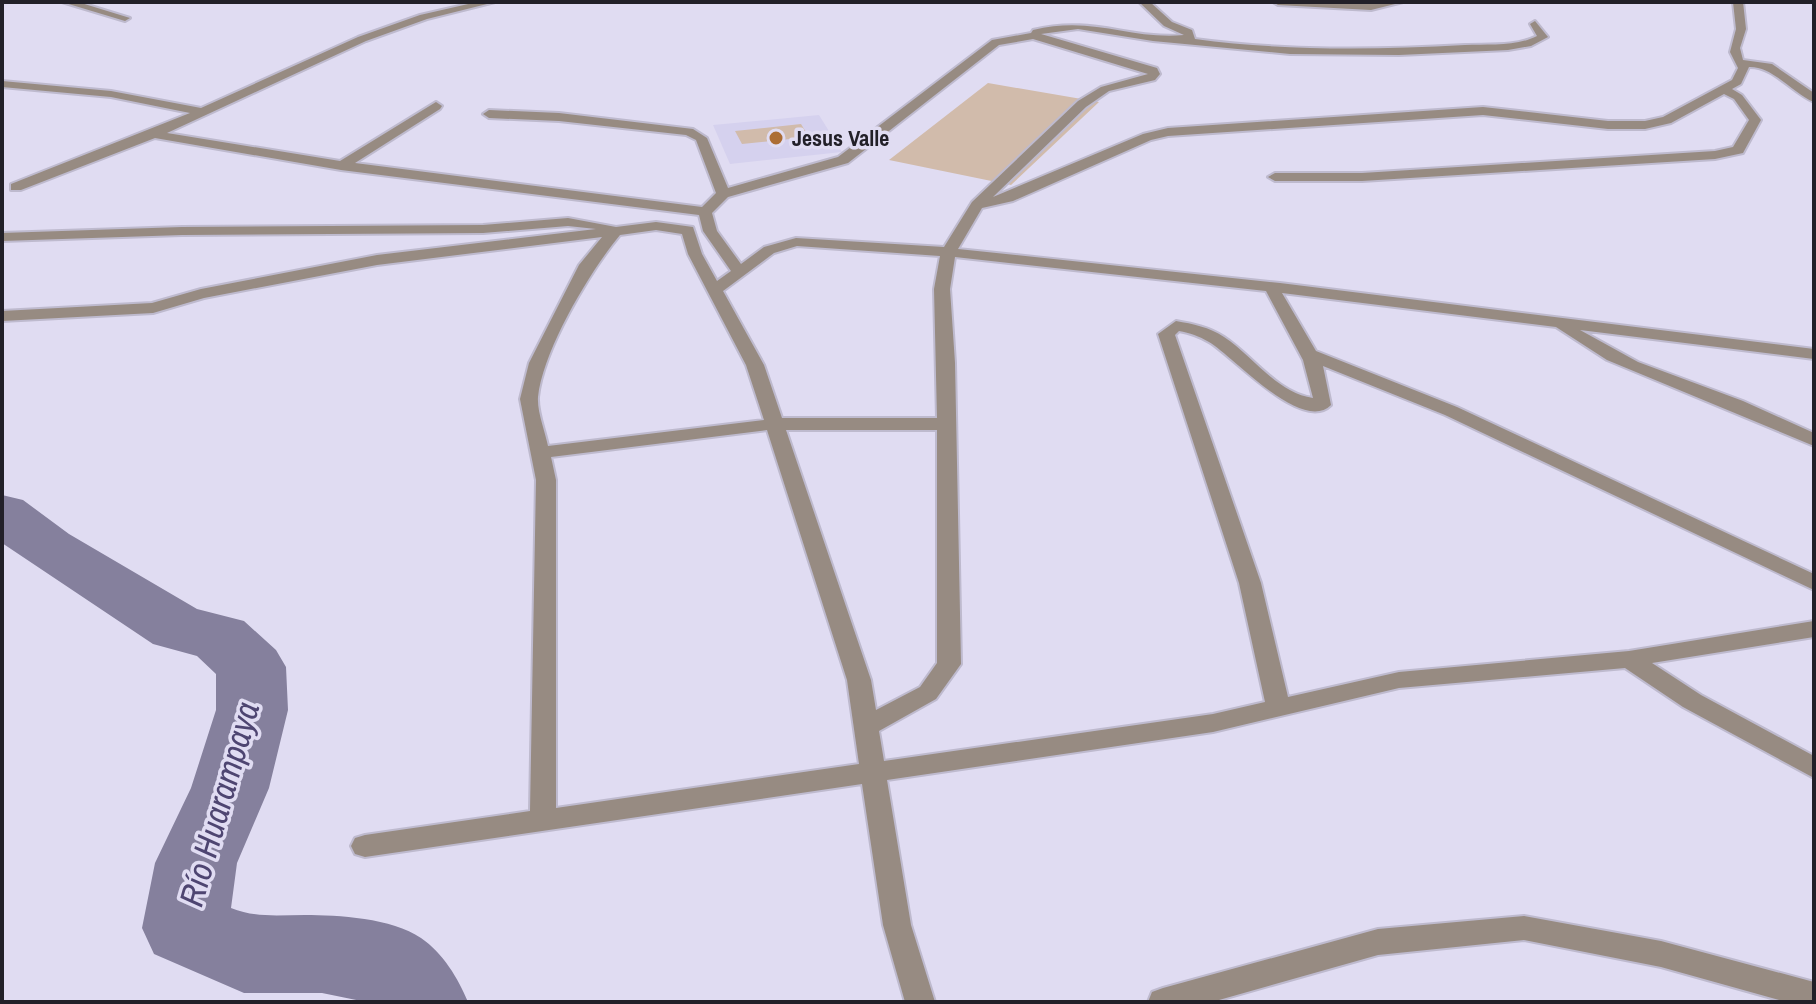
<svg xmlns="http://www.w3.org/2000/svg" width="1816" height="1004" font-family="'Archivo Narrow',sans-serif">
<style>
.built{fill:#d5d1ee}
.green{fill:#d1bbab}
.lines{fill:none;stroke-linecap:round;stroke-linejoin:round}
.river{fill:#85809d;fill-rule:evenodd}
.minor-casing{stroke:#bebace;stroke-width:4}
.minor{fill:#978b82;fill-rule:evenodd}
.poi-dot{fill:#ac6d34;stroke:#e0dcf2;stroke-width:3}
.labels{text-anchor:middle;stroke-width:7;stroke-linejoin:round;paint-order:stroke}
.far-poi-label{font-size:22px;font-weight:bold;fill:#222028;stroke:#e0dcf2;text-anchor:start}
.near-water-label{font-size:34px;font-style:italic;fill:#4e4571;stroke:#e0dcf2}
</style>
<rect width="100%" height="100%" fill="#e0dcf2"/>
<path class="built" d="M819 115 842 152 730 164 713 125Z"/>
<path class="green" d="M988 83 1099 102 1011 185 889 160Z
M801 124 809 137 742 144 735 131Z"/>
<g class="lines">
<path class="river" d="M2 495 23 500 69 534 197 609 244 621 276 650 286 667 288 710 269 788 237 863 231 908C255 918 279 915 305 915 338 915 392 918 421 938 443 953 458 978 468 1002H366L322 993H244L154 954 142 928 155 863 191 788 216 710V674L197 656 153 644 2 543Z"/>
<g class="minor-casing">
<path id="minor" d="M62 2H78L130 18 125 21Z
M477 2H495L427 19 366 41 167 133 340 161 436 102 442 106 440 109 355 163 702 207 716 193 696 140 686 135 559 121 489 118 483 114 489 110 559 113 693 129 707 138 728 188 838 157 992 40 1031 33 1033 30C1093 15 1129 40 1184 35L1164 26 1139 2H1150L1172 22 1192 30 1195 39C1284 51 1374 50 1465 45 1489 44 1515 47 1537 36L1530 24 1535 21 1548 37 1531 46 1508 50 1399 55 1290 54 1153 41 1078 29 1041 34 1157 68 1160 74 1155 80 1109 91 1086 107 993 197 1143 134 1168 128 1483 107 1608 121H1645L1663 117 1732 80 1738 68 1730 52 1736 29 1733 2H1743L1746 29 1740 48 1743 60 1772 64 1814 93V102C1792 93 1773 66 1749 67L1741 84 1732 89 1742 95 1761 120 1743 153 1715 159 1362 181H1275L1268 177 1275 173H1362L1715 151 1733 147 1749 120 1734 99 1724 94 1671 123 1645 129H1608L1483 115 1168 136 1151 140 1013 201 982 208 958 249 1280 283 1814 349V359L1580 330 1638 362 1743 401 1814 433V446L1607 360 1556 327 1282 293 1316 351 1457 407 1814 574V590L1445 415 1323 366 1331 405C1302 434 1233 356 1209 342 1199 336 1190 333 1179 331L1175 335 1261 583 1288 697 1399 672 1629 651 1814 621V637L1652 663 1701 695 1814 756V778L1683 707 1625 668 1399 688 1213 732 887 780 911 925 935 1002H905L883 925 862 784 365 857 355 854 351 846 355 838 365 835 530 811 536 480 520 399 529 363 579 265 602 237 377 265 204 298 153 313 2 321V311L152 303 201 289 377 255 596 229 568 226 483 233 182 235 2 241V233L182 227 483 225 568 218 616 227 656 222 693 227 702 254 717 281 731 271 703 231 699 215 341 170 155 138 21 190H11V184L190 113 111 97 2 87V81L111 91 201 108 358 37 420 15ZM1033 39 1148 74 1101 87 1078 101 972 202 944 247 796 238 764 247 741 264 717 231 712 213 728 197 848 163 999 45ZM656 230 682 234 688 254 746 365 764 420 548 446C545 431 537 412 538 397 543 350 590 271 620 235ZM797 246 940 256 934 289 937 418H782L764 365 723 291 774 253ZM955 257 1266 291 1303 360 1313 398C1277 393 1253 356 1224 337 1209 327 1193 324 1176 321L1158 334 1239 583 1265 702 1213 714 884 761 879 731 936 699 961 664 955 363 950 289ZM767 430 847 680 859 764 556 808V480L551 457ZM786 430H937V663L920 687 876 710 871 680Z
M1273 2H1403L1371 10 1278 5Z
M1524 916 1661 941 1814 982V1002H1786L1661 967 1524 940 1378 955 1212 1002H1148L1152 992 1163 988 1378 929Z"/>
</g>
<use href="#minor" class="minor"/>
</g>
<circle class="poi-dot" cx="776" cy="138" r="8"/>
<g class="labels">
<g class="far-poi-label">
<text x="792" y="146">Jesus Valle</text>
</g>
<g class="near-water-label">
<text transform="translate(219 804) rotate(-74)" y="12">Río Huarampaya</text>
</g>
</g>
<rect width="1816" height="1004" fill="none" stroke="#222028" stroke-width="8"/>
</svg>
